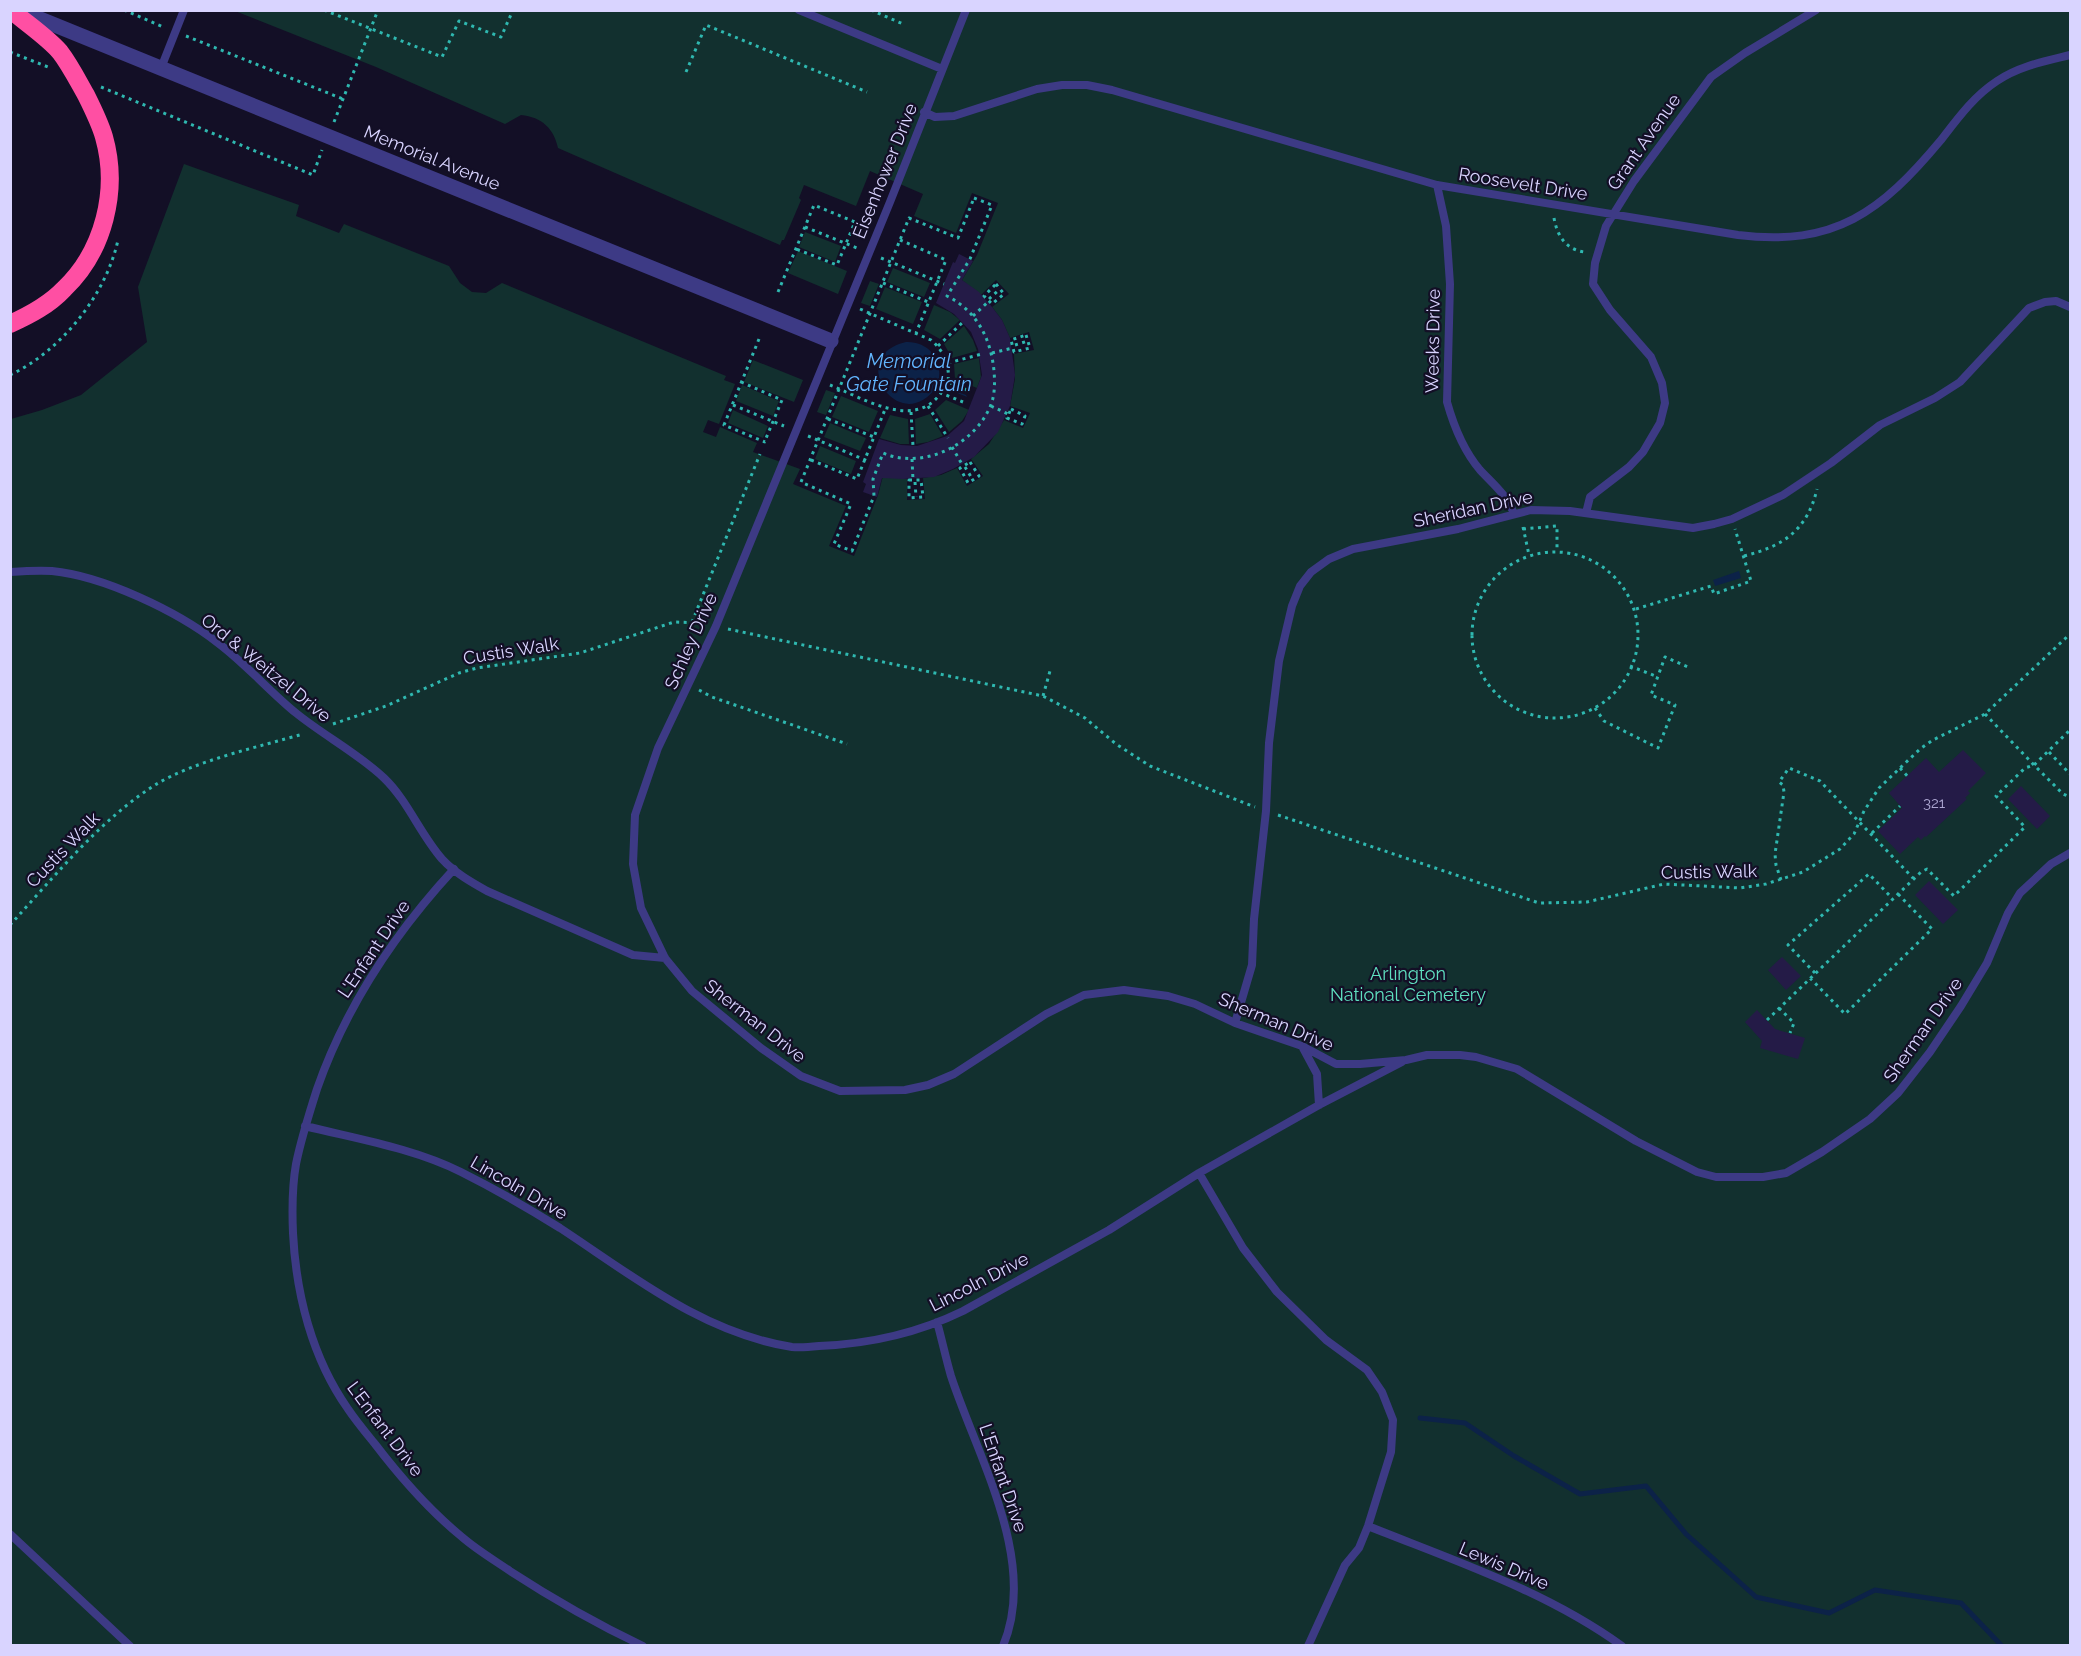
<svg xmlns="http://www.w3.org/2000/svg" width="2081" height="1656" font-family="Raleway,sans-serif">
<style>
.green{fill:#12302f}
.water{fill:#0c2248}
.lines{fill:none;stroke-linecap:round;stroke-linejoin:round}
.stream{stroke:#0c2248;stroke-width:5}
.building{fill:#241b47}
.path{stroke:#2fb8b0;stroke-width:3;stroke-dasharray:3 4.5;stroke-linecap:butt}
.service{stroke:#3d3a85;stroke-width:8}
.minor{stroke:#3d3a85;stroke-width:15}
.motorway{stroke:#ff4fa3;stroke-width:18}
.labels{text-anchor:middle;stroke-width:4.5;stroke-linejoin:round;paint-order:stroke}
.number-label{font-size:15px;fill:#aca6d1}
.street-label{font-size:18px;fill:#d9d4ff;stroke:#130f26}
.park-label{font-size:18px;fill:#5fe0c0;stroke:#130f26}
.water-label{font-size:20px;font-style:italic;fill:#62b6ff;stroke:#130f26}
</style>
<rect width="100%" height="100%" fill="#130f26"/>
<path class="green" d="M235 11H2070V1645L11 1646V419L42 410 81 395 147 342 138 287 184 164 299 205 296 216 339 233 344 224 449 266 460 283 472 292 486 293 502 283 726 376 724 380 735 384 719 424 708 420 703 432 716 437 720 427 757 443 753 452 800 469 793 484 846 506 829 546 854 556 878 495 883 476 907 479V500L925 499 923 478 941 475 957 468 967 486 983 476 971 459 989 444 1004 420 1023 428 1030 413 1010 406 1015 379 1014 354 1034 350 1029 332 1010 338 1002 320 992 307 1009 294 996 280 981 295 962 280 977 255 998 203 972 193 956 233 914 216 923 194 870 171 856 206 804 185 799 198 801 200 784 240H782L780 245 558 148C554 129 542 117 521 115L505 124 376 67Z
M805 232 841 246 835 262 799 247Z
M798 251 847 271 838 294 788 273Z
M893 268 930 283 924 297 887 282Z
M870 281 879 284 870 306 861 303Z
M885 287 922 302 913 324 876 309Z
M934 305 950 312 960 320 940 339 924 330Z
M964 326 973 340 977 351 952 358 944 344Z
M979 358 981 377 977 388 955 379 954 364Z
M753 360 803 380 794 402 744 382Z
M742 385 779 401 773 416 736 401Z
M826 390 835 393 826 415 817 412Z
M841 396 878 411 869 432 832 417Z
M946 400 969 410 962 421 949 432 935 410Z
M733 410 768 426 763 438 728 423Z
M930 414 943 436 928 442 916 444 915 419Z
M890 415 908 419 909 444H900L880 438Z
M830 423 866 438 860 451 824 437Z
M820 446 856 461 851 474 815 459Z"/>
<path class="water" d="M906 342C930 341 944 362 938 384L966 395 967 397 938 385C900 441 844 356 906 342Z
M1739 571 1741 578 1715 586 1713 580Z"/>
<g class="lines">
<path class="stream" d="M1420 1418 1465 1423 1514 1456 1580 1494 1646 1486 1686 1534 1756 1597 1829 1613 1875 1590 1961 1603 2002 1646"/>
</g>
<path class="building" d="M959 254 973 261 962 280 979 292 992 307 1002 320 1010 338 1015 375 1010 406 998 432 974 457 953 469 934 477 903 479 882 478 877 497 863 492 866 484 863 482 879 439 901 445 917 446 947 436 964 421 982 375 978 349 971 332 954 314 936 303 953 262 955 263Z
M1963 750 1986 773 1968 791 1970 793 1965 798 1967 799 1926 837 1925 836 1921 840 1918 837 1900 854 1878 831 1902 808 1889 793 1926 758 1939 772Z
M2021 786 2050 816 2037 829 2008 799Z
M1929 881 1958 910 1943 924 1915 895Z
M1782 957 1801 976 1786 990 1768 970Z
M1757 1010 1775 1029 1805 1038 1798 1059 1760 1048 1762 1041 1745 1022Z"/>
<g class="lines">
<path class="path" d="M124 10 163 27
M324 10 442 57 459 21 501 37 513 10
M871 10 903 24
M186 36 343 99
M10 52 48 67
M686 72 706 25 867 92
M101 87 313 175 322 150
M334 122 378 10
M974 198 992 205 970 259 947 296C977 311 991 339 994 371 995 383 995 396 990 407 973 446 922 470 883 453L873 479 874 496 852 551 834 544 851 504 801 482 909 218 958 238Z
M1554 218C1557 235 1565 249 1584 252
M805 227 857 248
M900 240 946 260 916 333
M881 258 944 284
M883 283 928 302
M996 284 1004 294 992 304 984 296Z
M778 292 814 205 855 222 837 265 796 249
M989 299 1000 289
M860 309 931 340C944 351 950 365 948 382L967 390
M973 316 989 301
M1026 335 1030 348 1014 352 1011 340Z
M759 339 724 425 765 442
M1015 345 1028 341
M938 346 963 322
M992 353 1013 348
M948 363 982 354
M10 375C61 351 106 295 118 240
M741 382 782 400 764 443
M830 385C863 398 914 431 941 393L963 402
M733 405 784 426
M928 406 948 438
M991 406 1008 414
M1011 409 1025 416 1022 424 1007 418Z
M911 412 913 446
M828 419 874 437
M808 436 870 462
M952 447 963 466
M912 459 913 480
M811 460 857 479 886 407
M970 462 979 476 968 483 960 468Z
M965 467 973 480
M909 480H921L923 497 909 498Z
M915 482 916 497
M1523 527 1529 555
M1523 529 1557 526V551
M1472 635a83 83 0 1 1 166 0a83 83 0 1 1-166 0Z
M1744 556C1783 546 1807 531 1817 489
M1636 609 1711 586 1714 594 1751 581 1735 529
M692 622 760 454
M728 629 1043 696 1085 718 1116 744 1150 766 1255 807
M1630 666 1658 677
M699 690 712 697 847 744
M1043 696 1050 671
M1595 708 1604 721 1658 748 1675 705 1651 695 1665 657 1688 667
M1985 714 2034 765 2063 794 2070 797
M333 724 386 706 459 673 477 668 580 653 674 622 704 623
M2049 752 2070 774
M1900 768 1910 779
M1278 815 1539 903 1587 902 1664 884 1740 888 1766 884 1803 872 1840 849 1854 834 1864 811 1879 788 1920 749 1933 740 1985 714 2070 634
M1872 833 1900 806
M1781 880 1776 865 1775 854 1784 792 1783 785 1779 782 1789 768 1820 781 1913 878
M10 925C54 877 101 819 155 785 194 761 258 747 303 734
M1815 973 1788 945 1869 874 1892 898
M1810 978 1845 1014 1932 929 1897 893
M1779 1008 1794 1023 1790 1033
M1767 1020 1921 872 1927 869 1954 896 1957 893 2025 827 1996 796 2025 768 2034 765 2070 730"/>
<path class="service" d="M799 10 942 69
M966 10 890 202 716 626 658 748 635 815 633 864 641 908 665 958 692 991 761 1048 801 1076 840 1091 905 1090 928 1085 954 1074 1046 1014 1084 995 1124 990 1168 996 1195 1004 1235 1023 1302 1046 1336 1064H1360L1406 1060 1427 1055H1460L1476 1057 1517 1069 1636 1141 1697 1172 1716 1177H1763L1786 1173 1822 1152 1870 1119 1898 1093 1930 1052 1961 1006 1987 963 2008 913 2020 893 2051 864 2070 853
M161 68 184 10
M924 112 935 117 954 116 1037 89 1062 85H1087L1112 90 1437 185 1738 235C1835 247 1881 212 1941 140 1958 118 1974 96 1997 81 2019 66 2046 61 2070 55
M1437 185 1446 226 1450 284 1447 402C1454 427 1463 450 1480 470 1494 485 1507 495 1514 514
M1586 513 1590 497 1629 467 1643 452 1660 423 1665 403 1662 383 1651 357 1610 310 1593 284 1595 263 1606 226 1634 181 1711 77 1745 53 1816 10
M10 572C24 571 38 570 52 571 103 576 177 611 218 643 246 664 269 691 296 713 323 735 359 754 384 778 408 801 420 834 442 859 455 873 471 882 487 891L633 955 665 958
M454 869C394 934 346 1006 317 1089 309 1114 301 1139 296 1164 292 1187 292 1210 293 1233 296 1294 312 1358 348 1409 356 1421 366 1433 375 1444 401 1478 429 1510 462 1537 477 1550 494 1560 510 1571 553 1599 597 1624 643 1646
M1235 1023 1252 965 1254 919 1266 811 1269 743 1279 661 1292 606 1300 586 1311 572 1329 559 1353 549 1458 529 1531 510 1570 511 1693 528 1714 524 1732 519 1783 495 1831 463 1880 425 1935 398 1960 382 2029 308 2045 302 2056 301 2070 307
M1303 1048 1317 1074 1319 1105
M305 1126C357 1139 413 1148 461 1172 495 1189 528 1208 560 1228 633 1276 703 1333 792 1347 800 1348 810 1347 819 1346 869 1344 918 1333 963 1311L1109 1230 1199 1173 1319 1105 1402 1062
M1199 1173 1243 1248 1277 1292 1326 1340 1367 1370 1382 1392 1393 1420 1391 1452 1368 1526 1359 1548 1345 1565 1308 1646
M937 1322C942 1340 946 1359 951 1376 977 1456 1039 1561 1003 1646
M1368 1526C1455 1561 1546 1591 1622 1646
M10 1534 130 1646"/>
<path class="minor" d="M18 10 831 341"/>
<path class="motorway" d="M10 324C30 315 49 305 64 289 104 251 119 190 104 137 100 123 93 109 86 95 78 81 70 65 60 52 47 37 27 24 11 10"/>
</g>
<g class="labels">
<g class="number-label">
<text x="1934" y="808">321</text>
</g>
<g class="street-label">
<text transform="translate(1644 142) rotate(-55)" y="6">Grant Avenue</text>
<text transform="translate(432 158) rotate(22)" y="6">Memorial Avenue</text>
<text transform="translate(885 171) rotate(-68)" y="6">Eisenhower Drive</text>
<text transform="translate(1523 184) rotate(9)" y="6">Roosevelt Drive</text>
<text transform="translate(1433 341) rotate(-89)" y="6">Weeks Drive</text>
<text transform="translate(1473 509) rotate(-12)" y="6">Sheridan Drive</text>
<text transform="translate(691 641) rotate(-66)" y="6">Schley Drive</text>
<text transform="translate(511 651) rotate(-9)" y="6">Custis Walk</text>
<text transform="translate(266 668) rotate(39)" y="6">Ord &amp; Weitzel Drive</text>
<text transform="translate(63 850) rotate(-46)" y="6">Custis Walk</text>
<text transform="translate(1709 872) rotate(-1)" y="6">Custis Walk</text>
<text transform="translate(374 949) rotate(-56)" y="6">L'Enfant Drive</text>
<text transform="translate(755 1021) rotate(38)" y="6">Sherman Drive</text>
<text transform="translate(1276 1022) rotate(23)" y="6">Sherman Drive</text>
<text transform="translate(1923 1030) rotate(-55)" y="6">Sherman Drive</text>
<text transform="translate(519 1188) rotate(30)" y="6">Lincoln Drive</text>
<text transform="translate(979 1282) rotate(-27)" y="6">Lincoln Drive</text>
<text transform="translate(385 1429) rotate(53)" y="6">L'Enfant Drive</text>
<text transform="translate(1003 1478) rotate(71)" y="6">L'Enfant Drive</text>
<text transform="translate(1504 1566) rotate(23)" y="6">Lewis Drive</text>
</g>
<g class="park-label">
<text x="1408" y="980">Arlington<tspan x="1408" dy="21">National Cemetery</tspan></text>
</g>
<g class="water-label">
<text x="909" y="368">Memorial<tspan x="909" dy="23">Gate Fountain</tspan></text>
</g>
</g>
<rect width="2081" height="1656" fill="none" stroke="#d9d4ff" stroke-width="24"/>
</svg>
